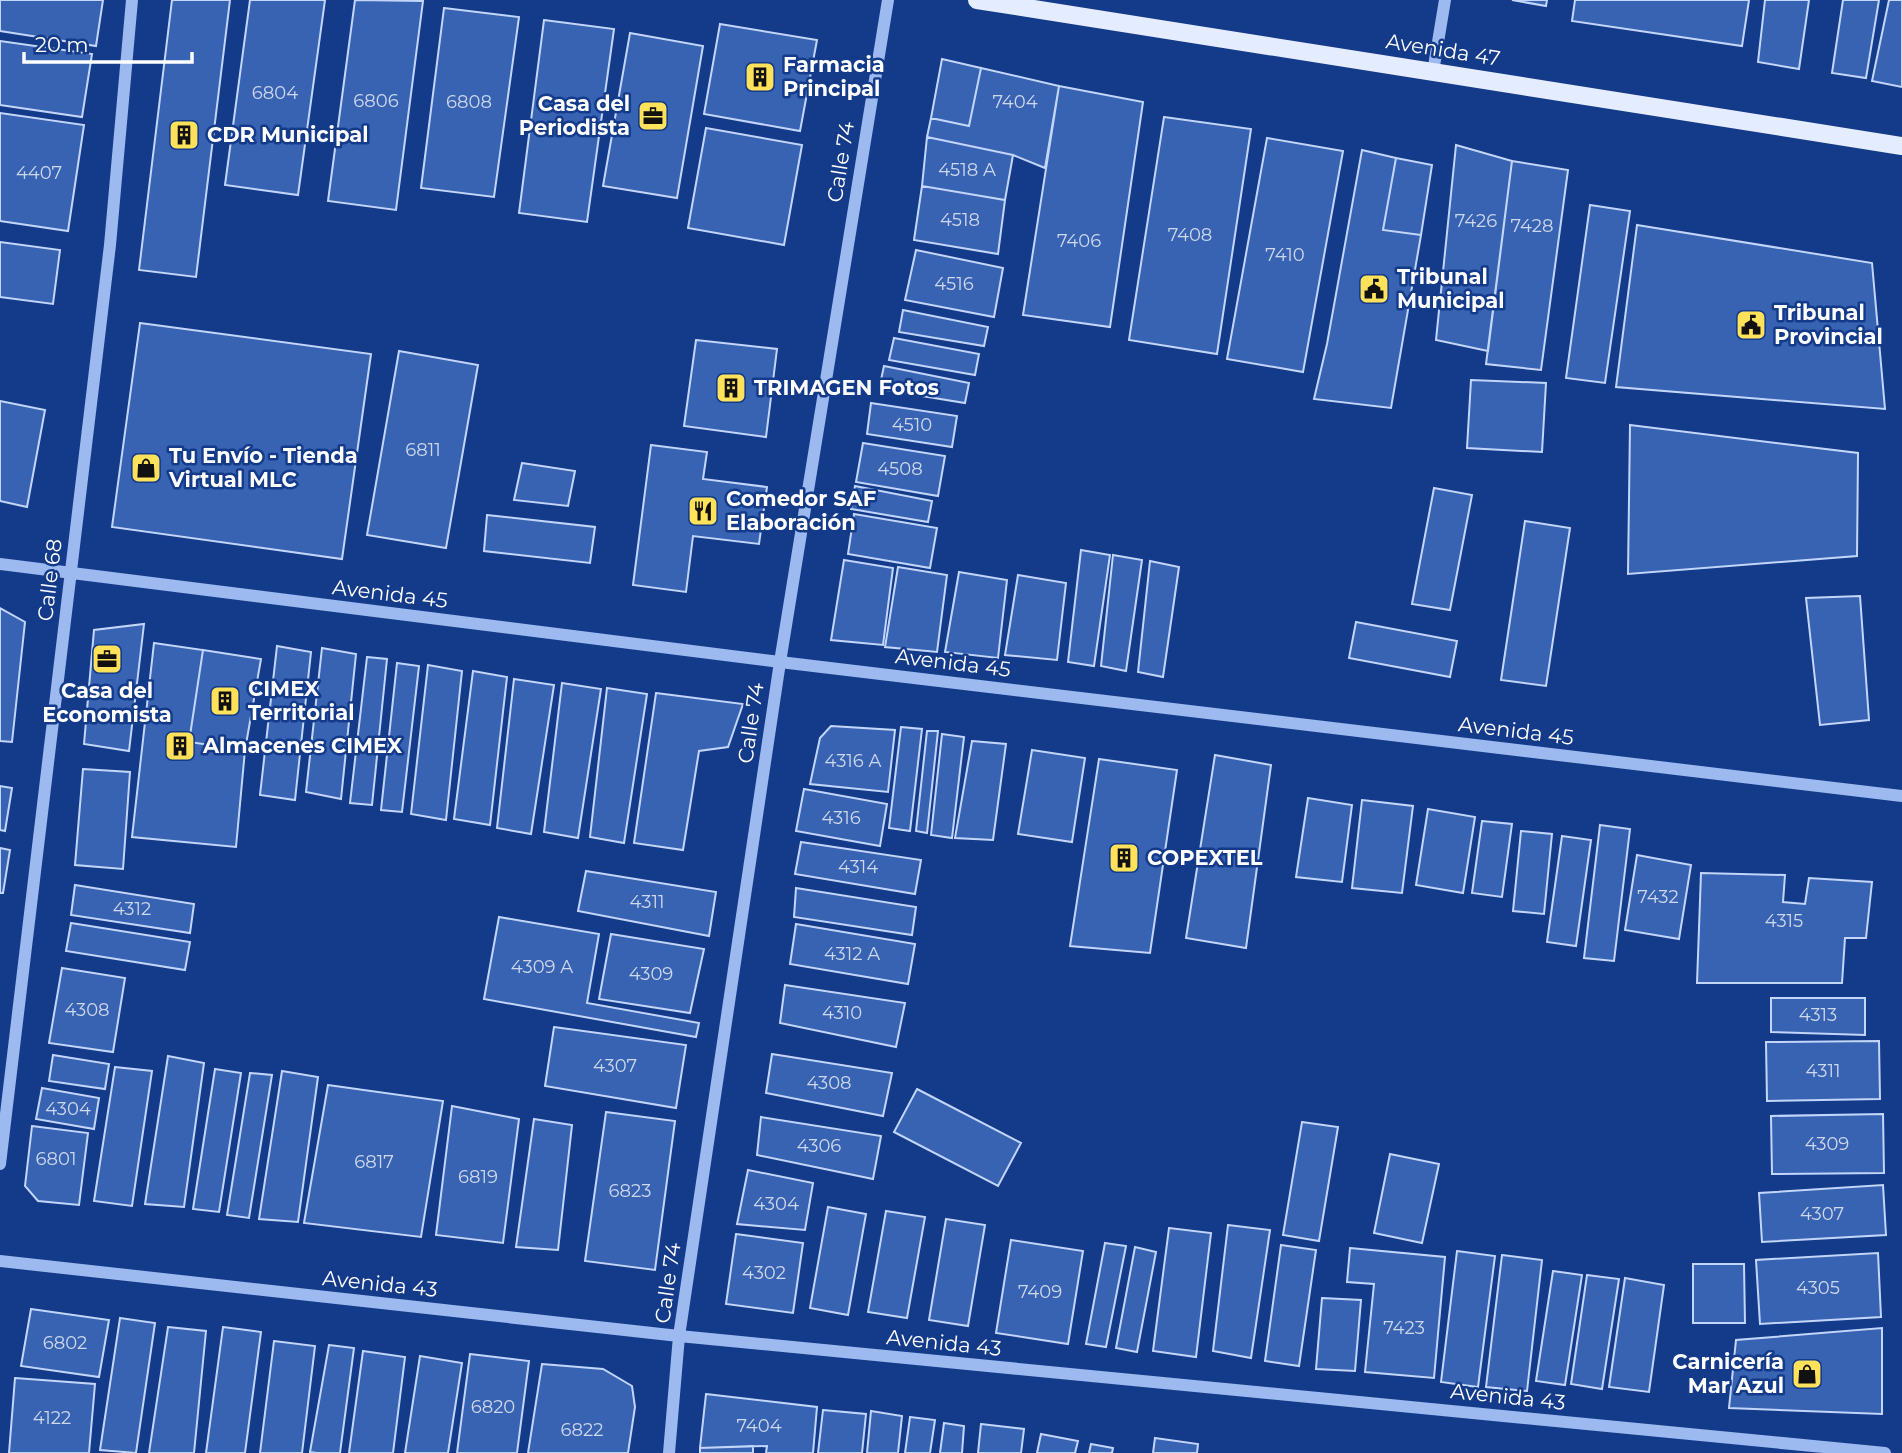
<svg xmlns="http://www.w3.org/2000/svg" width="1902" height="1453" font-family="Montserrat,sans-serif">
<style>
.building{fill:#3862b2;stroke:#c2d6fb;stroke-width:2}
.lines{fill:none;stroke-linecap:round;stroke-linejoin:round}
.minor{stroke:#9cb9f0;stroke-width:12}
.major{stroke:#e4ecff;stroke-width:18}
.labels{text-anchor:middle;stroke-width:5;stroke-linejoin:round;paint-order:stroke}
.number-label{font-size:18px;fill:#cdd8ec}
.street-label{font-size:21px;fill:#fff;stroke:#143b8a}
.poi-label{font-size:21px;font-weight:bold;fill:#fff;stroke:#143b8a;text-anchor:start}
</style>
<rect width="100%" height="100%" fill="#143b8a"/>
<path class="building" d="M0 0H103L96 46 0 31Z
M172 0H230L196 277 139 270Z
M250 0H325L298 195 225 185Z
M355 0 423 1 396 210 328 201Z
M1512 0H1547L1546 6Z
M1575 0H1749L1742 46 1572 21Z
M1765 0H1809L1799 69 1758 62Z
M1843 0H1879L1866 78 1832 73Z
M1889 0H1902V87L1872 81Z
M444 8 519 17 494 197 421 188Z
M544 20 614 29 587 222 519 213Z
M720 24 817 40 800 131 704 114Z
M630 33 703 46 677 198 603 186Z
M0 41 92 54 82 117 0 105Z
M942 59 981 68 969 126 931 118Z
M981 68 1059 86 1045 168 1013 155 927 137 931 118 969 126Z
M1059 86 1143 102 1110 327 1023 315Z
M0 113 84 125 68 231 0 221Z
M1164 117 1251 129 1217 354 1129 340Z
M706 128 802 145 784 245 688 228Z
M927 137 1013 155 1005 200 922 186Z
M1267 138 1343 151 1303 372 1227 359Z
M1456 145 1512 161 1488 351 1436 340Z
M1362 150 1396 158 1383 230 1421 235 1391 408 1314 399 1327 344Z
M1396 158 1432 165 1421 235 1383 230Z
M1512 161 1568 170 1541 370 1486 364Z
M922 186 1005 200 998 254 914 240Z
M1590 205 1630 211 1605 383 1566 378Z
M1637 225 1872 263 1885 409 1616 387Z
M0 242 60 250 53 304 0 297Z
M916 250 1003 268 994 317 905 300Z
M903 310 988 327 984 346 899 332Z
M140 323 371 354 342 559 112 527Z
M894 338 979 354 975 375 889 360Z
M696 340 777 349 766 437 684 426Z
M399 351 478 365 446 548 367 535Z
M884 366 969 383 965 403 879 389Z
M1471 380 1546 383 1542 452 1467 448Z
M0 401 45 410 27 507 0 501Z
M871 403 957 416 952 447 867 434Z
M1630 425 1858 453 1857 556 1628 574Z
M863 443 945 456 938 496 856 482Z
M651 445 707 452 703 479 767 487 759 544 693 536 686 592 633 585Z
M522 463 575 471 568 506 514 500Z
M855 486 932 501 928 522 851 509Z
M1434 488 1472 495 1450 610 1412 604Z
M854 514 937 528 930 568 848 554Z
M487 515 595 527 590 563 484 551Z
M1525 521 1570 528 1546 686 1501 680Z
M1081 550 1110 555 1094 666 1068 662Z
M1113 555 1142 560 1126 671 1101 666Z
M844 560 893 568 883 645 831 640Z
M1150 561 1179 567 1163 677 1138 672Z
M898 567 947 575 937 652 885 647Z
M959 572 1007 580 998 658 945 652Z
M1018 575 1066 583 1057 660 1005 655Z
M1860 596 1869 720 1820 725 1806 598Z
M0 608 25 622 12 742 0 741Z
M1356 622 1457 641 1450 677 1349 658Z
M144 624 129 751 84 744 94 630Z
M154 643 203 650 189 742 245 750 236 847 132 837Z
M277 646 311 652 295 800 260 795Z
M322 648 356 654 341 799 306 792Z
M203 650 261 659 245 750 189 742Z
M367 657 387 659 372 805 350 803Z
M397 663 419 666 402 812 381 810Z
M428 665 462 671 446 820 411 814Z
M473 671 507 677 490 825 454 819Z
M514 679 554 685 531 834 497 828Z
M562 683 601 689 578 838 544 832Z
M607 688 647 694 624 843 590 837Z
M656 693 743 704 728 747 699 751 683 850 634 843Z
M831 726 895 730 888 792 810 784 820 738Z
M901 727 922 729 910 831 889 828Z
M927 731H938L927 833 916 831Z
M942 734 964 737 952 838 931 835Z
M972 741 1006 744 993 840 955 838Z
M1032 750 1085 758 1072 842 1018 834Z
M1215 755 1271 765 1246 948 1186 938Z
M1099 759 1177 770 1150 953 1070 946Z
M83 769 130 772 123 869 75 865Z
M0 786 12 788 5 831 0 830Z
M804 789 887 804 880 846 796 831Z
M1308 798 1352 805 1342 882 1296 877Z
M1362 800 1413 806 1402 893 1352 888Z
M1428 809 1475 817 1463 893 1416 885Z
M1482 821 1512 824 1502 897 1472 893Z
M1600 825 1630 829 1614 961 1584 958Z
M1521 831 1552 834 1544 914 1513 911Z
M1562 836 1591 840 1576 946 1547 942Z
M801 842 921 860 915 894 795 874Z
M0 848 10 850 3 893H0Z
M1637 855 1691 865 1679 939 1625 930Z
M586 871 716 892 709 936 578 911Z
M1701 873 1785 875 1783 902 1805 904 1809 878 1872 882 1866 938H1845L1842 983H1697Z
M75 885 194 904 190 933 71 915Z
M796 888 916 907 912 935 794 917Z
M499 917 599 934 587 1003 699 1023 696 1037 484 999Z
M71 923 190 942 185 970 66 951Z
M796 924 915 944 908 984 790 964Z
M611 934 704 949 690 1013 599 999Z
M62 968 125 978 113 1052 49 1043Z
M785 985 905 1003 896 1047 780 1023Z
M1771 998H1865V1035L1771 1032Z
M554 1027 686 1045 676 1108 545 1086Z
M1879 1041 1880 1099 1767 1101 1766 1042Z
M772 1054 892 1073 883 1116 766 1093Z
M53 1055 109 1064 105 1089 49 1081Z
M168 1056 204 1063 184 1207 145 1204Z
M115 1067 152 1071 132 1206 94 1201Z
M215 1069 241 1073 219 1212 193 1209Z
M282 1071 318 1077 298 1222 259 1219Z
M250 1073 272 1075 249 1218 227 1215Z
M328 1085 443 1101 421 1237 304 1223Z
M42 1088 99 1098 94 1129 36 1119Z
M917 1089 1021 1143 998 1186 894 1132Z
M452 1106 519 1119 503 1243 436 1235Z
M606 1112 675 1121 655 1270 585 1261Z
M1883 1114 1884 1173 1772 1174 1771 1116Z
M761 1117 881 1136 873 1179 757 1155Z
M534 1119 572 1125 558 1250 516 1247Z
M1302 1122 1338 1127 1319 1241 1283 1235Z
M32 1126 88 1133 79 1205 38 1201 25 1186Z
M1390 1154 1439 1164 1422 1243 1374 1233Z
M748 1170 813 1183 805 1230 737 1224Z
M1883 1185 1886 1235 1762 1242 1759 1193Z
M828 1207 866 1214 848 1315 810 1308Z
M886 1211 925 1217 907 1318 868 1312Z
M946 1219 985 1225 968 1326 929 1320Z
M1228 1225 1270 1230 1251 1358 1213 1351Z
M1169 1228 1211 1233 1196 1357 1153 1351Z
M736 1234 803 1243 793 1313 726 1304Z
M1011 1240 1083 1251 1068 1344 996 1333Z
M1105 1243 1126 1246 1106 1347 1086 1344Z
M1281 1245 1316 1250 1299 1366 1265 1361Z
M1135 1247 1156 1252 1137 1352 1116 1348Z
M1350 1248 1445 1257 1434 1378 1365 1372 1374 1284 1347 1282Z
M1457 1251 1495 1256 1478 1387 1441 1382Z
M1878 1253 1881 1317 1760 1324 1756 1260Z
M1502 1255 1542 1260 1527 1391 1486 1387Z
M1693 1264H1744L1745 1323H1693Z
M1553 1271 1582 1275 1565 1385 1536 1381Z
M1587 1275 1619 1279 1602 1389 1571 1384Z
M1625 1278 1664 1285 1649 1392 1609 1387Z
M1322 1298 1361 1300 1355 1371 1316 1369Z
M31 1309 109 1320 99 1377 21 1366Z
M120 1318 155 1323 136 1453 100 1450Z
M168 1327 206 1331 194 1453H149Z
M223 1327 261 1332 245 1453H206Z
M1882 1328V1414L1729 1408 1736 1340Z
M274 1341 315 1346 302 1453H260Z
M329 1345 354 1348 340 1453H317L310 1452Z
M363 1351 405 1357 393 1453H349Z
M470 1354 529 1361 517 1453H457Z
M420 1356 462 1363 448 1453H405Z
M542 1364 603 1369 632 1386 635 1407 628 1453H528Z
M15 1378 95 1384 89 1453H9Z
M706 1394 817 1407 813 1453H766L767 1446 700 1448Z
M823 1410 866 1414 862 1453H818Z
M871 1411 902 1416 898 1453H867Z
M910 1417 935 1420 930 1453H905Z
M944 1423 964 1426 962 1453H940Z
M981 1424 1024 1429 1021 1453H978Z
M1041 1434 1078 1441 1075 1453H1037Z
M1155 1438 1198 1444 1197 1453H1153Z
M1091 1444 1113 1448 1112 1453H1089Z
M753 1446V1453H700V1448Z"/>
<g class="lines">
<path class="minor" d="M1433 72 1445 0
M0 564 780 662 1902 796
M0 1164 110 245 132 0
M0 1261 679 1336 1885 1453
M669 1453 679 1336 780 662 888 0"/>
<path class="major" d="M977 0 1902 146"/>
</g>
<defs>
<g id="building-square" transform="scale(1.575)"><rect x="-9" y="-9" width="18" height="18" rx="4" fill="#ffe15a" stroke="#143b8a"/><path d="M-4-6H4V6H1V3H-1V6H-4ZM-2.5-4.3h1.7v1.8h-1.7ZM.8-4.3h1.7v1.8H.8ZM-2.5-1h1.7V.8h-1.7ZM.8-1h1.7V.8H.8Z" fill="#111"/></g>
<g id="office-square" transform="scale(1.575)"><rect x="-9" y="-9" width="18" height="18" rx="4" fill="#ffe15a" stroke="#143b8a"/><path d="M-6-3h4V-5.5h4V-3h4V5H-6ZM-1-4.5V-3h2v-1.5ZM-6 0V1H6V0Z" fill="#111"/></g>
<g id="civic-square" transform="scale(1.575)"><rect x="-9" y="-9" width="18" height="18" rx="4" fill="#ffe15a" stroke="#143b8a"/><path d="M-.6-6.5H3V-4.5H.6V-3L4-1V1h2V6H-6V1h2V-1L-.6-3ZM-1.2 2.5V6h2.4V2.5Z" fill="#111"/></g>
<g id="shop-square" transform="scale(1.575)"><rect x="-9" y="-9" width="18" height="18" rx="4" fill="#ffe15a" stroke="#143b8a"/><path d="M-5-2.5h2.3a2.7 3.5 0 0 1 5.4 0H5L5.5 6h-11ZM-1.5-2.5h3a1.5 2.3 0 0 0-3 0Z" fill="#111"/></g>
<g id="restaurant-square" transform="scale(1.575)"><rect x="-9" y="-9" width="18" height="18" rx="4" fill="#ffe15a" stroke="#143b8a"/><path d="M-5-6h1v4h1v-4h1v4h1v-4h1v5L-1.5 .5V6h-2V.5L-5-1ZM5-6V6H3V1.5H1.5Q1.5-4 5-6Z" fill="#111"/></g>
</defs>
<g fill-rule="evenodd">
<use href="#building-square" x="760" y="77"/>
<use href="#office-square" x="653" y="116"/>
<use href="#building-square" x="184" y="135"/>
<use href="#civic-square" x="1374" y="289"/>
<use href="#civic-square" x="1751" y="325"/>
<use href="#building-square" x="731" y="388"/>
<use href="#shop-square" x="146" y="468"/>
<use href="#restaurant-square" x="703" y="511"/>
<use href="#office-square" x="107" y="659"/>
<use href="#building-square" x="225" y="701"/>
<use href="#building-square" x="180" y="746"/>
<use href="#building-square" x="1124" y="858"/>
<use href="#shop-square" x="1807" y="1374"/>
</g>
<g class="labels">
<g class="number-label">
<text x="275" y="99">6804</text>
<text x="376" y="107">6806</text>
<text x="469" y="108">6808</text>
<text x="1015" y="108">7404</text>
<text x="967" y="176">4518 A</text>
<text x="39" y="179">4407</text>
<text x="960" y="226">4518</text>
<text x="1476" y="227">7426</text>
<text x="1532" y="232">7428</text>
<text x="1190" y="241">7408</text>
<text x="1079" y="247">7406</text>
<text x="1285" y="261">7410</text>
<text x="954" y="290">4516</text>
<text x="912" y="431">4510</text>
<text x="423" y="456">6811</text>
<text x="900" y="475">4508</text>
<text x="853" y="767">4316 A</text>
<text x="841" y="824">4316</text>
<text x="858" y="873">4314</text>
<text x="1658" y="903">7432</text>
<text x="647" y="908">4311</text>
<text x="132" y="915">4312</text>
<text x="1784" y="927">4315</text>
<text x="852" y="960">4312 A</text>
<text x="542" y="973">4309 A</text>
<text x="651" y="980">4309</text>
<text x="87" y="1016">4308</text>
<text x="842" y="1019">4310</text>
<text x="1818" y="1021">4313</text>
<text x="615" y="1072">4307</text>
<text x="1823" y="1077">4311</text>
<text x="829" y="1089">4308</text>
<text x="68" y="1115">4304</text>
<text x="1827" y="1150">4309</text>
<text x="819" y="1152">4306</text>
<text x="56" y="1165">6801</text>
<text x="374" y="1168">6817</text>
<text x="478" y="1183">6819</text>
<text x="630" y="1197">6823</text>
<text x="776" y="1210">4304</text>
<text x="1822" y="1220">4307</text>
<text x="764" y="1279">4302</text>
<text x="1818" y="1294">4305</text>
<text x="1040" y="1298">7409</text>
<text x="1404" y="1334">7423</text>
<text x="65" y="1349">6802</text>
<text x="493" y="1413">6820</text>
<text x="52" y="1424">4122</text>
<text x="759" y="1432">7404</text>
<text x="582" y="1436">6822</text>
</g>
<g class="street-label">
<text transform="translate(1443 50) rotate(9)" y="7">Avenida 47</text>
<text transform="translate(841 162) rotate(-81)" y="7">Calle 74</text>
<text transform="translate(50 580) rotate(-83)" y="7">Calle 68</text>
<text transform="translate(390 594) rotate(7)" y="7">Avenida 45</text>
<text transform="translate(953 663) rotate(7)" y="7">Avenida 45</text>
<text transform="translate(751 723) rotate(-82)" y="7">Calle 74</text>
<text transform="translate(1516 731) rotate(7)" y="7">Avenida 45</text>
<text transform="translate(668 1283) rotate(-82)" y="7">Calle 74</text>
<text transform="translate(380 1284) rotate(6)" y="7">Avenida 43</text>
<text transform="translate(944 1343) rotate(6)" y="7">Avenida 43</text>
<text transform="translate(1508 1397) rotate(6)" y="7">Avenida 43</text>
</g>
<g class="poi-label">
<text x="783" y="72">Farmacia<tspan x="783" dy="24">Principal</tspan></text>
<text x="630" y="111" text-anchor="end">Casa del<tspan x="630" dy="24">Periodista</tspan></text>
<text x="207" y="142">CDR Municipal</text>
<text x="1397" y="284">Tribunal<tspan x="1397" dy="24">Municipal</tspan></text>
<text x="1774" y="320">Tribunal<tspan x="1774" dy="24">Provincial</tspan></text>
<text x="754" y="395">TRIMAGEN Fotos</text>
<text x="169" y="463">Tu Envío - Tienda<tspan x="169" dy="24">Virtual MLC</tspan></text>
<text x="726" y="506">Comedor SAF<tspan x="726" dy="24">Elaboración</tspan></text>
<text x="248" y="696">CIMEX<tspan x="248" dy="24">Territorial</tspan></text>
<text x="107" y="698" text-anchor="middle">Casa del<tspan x="107" dy="24">Economista</tspan></text>
<text x="203" y="753">Almacenes CIMEX</text>
<text x="1147" y="865">COPEXTEL</text>
<text x="1784" y="1369" text-anchor="end">Carnicería<tspan x="1784" dy="24">Mar Azul</tspan></text>
</g>
</g>
<path d="M24 52v10h168v-10" fill="none" stroke="#ffffff" stroke-width="3.5"/>
<text x="35" y="52" font-size="21" fill="#ffffff" stroke="#143b8a" stroke-width="5" paint-order="stroke">20 m</text>
</svg>
